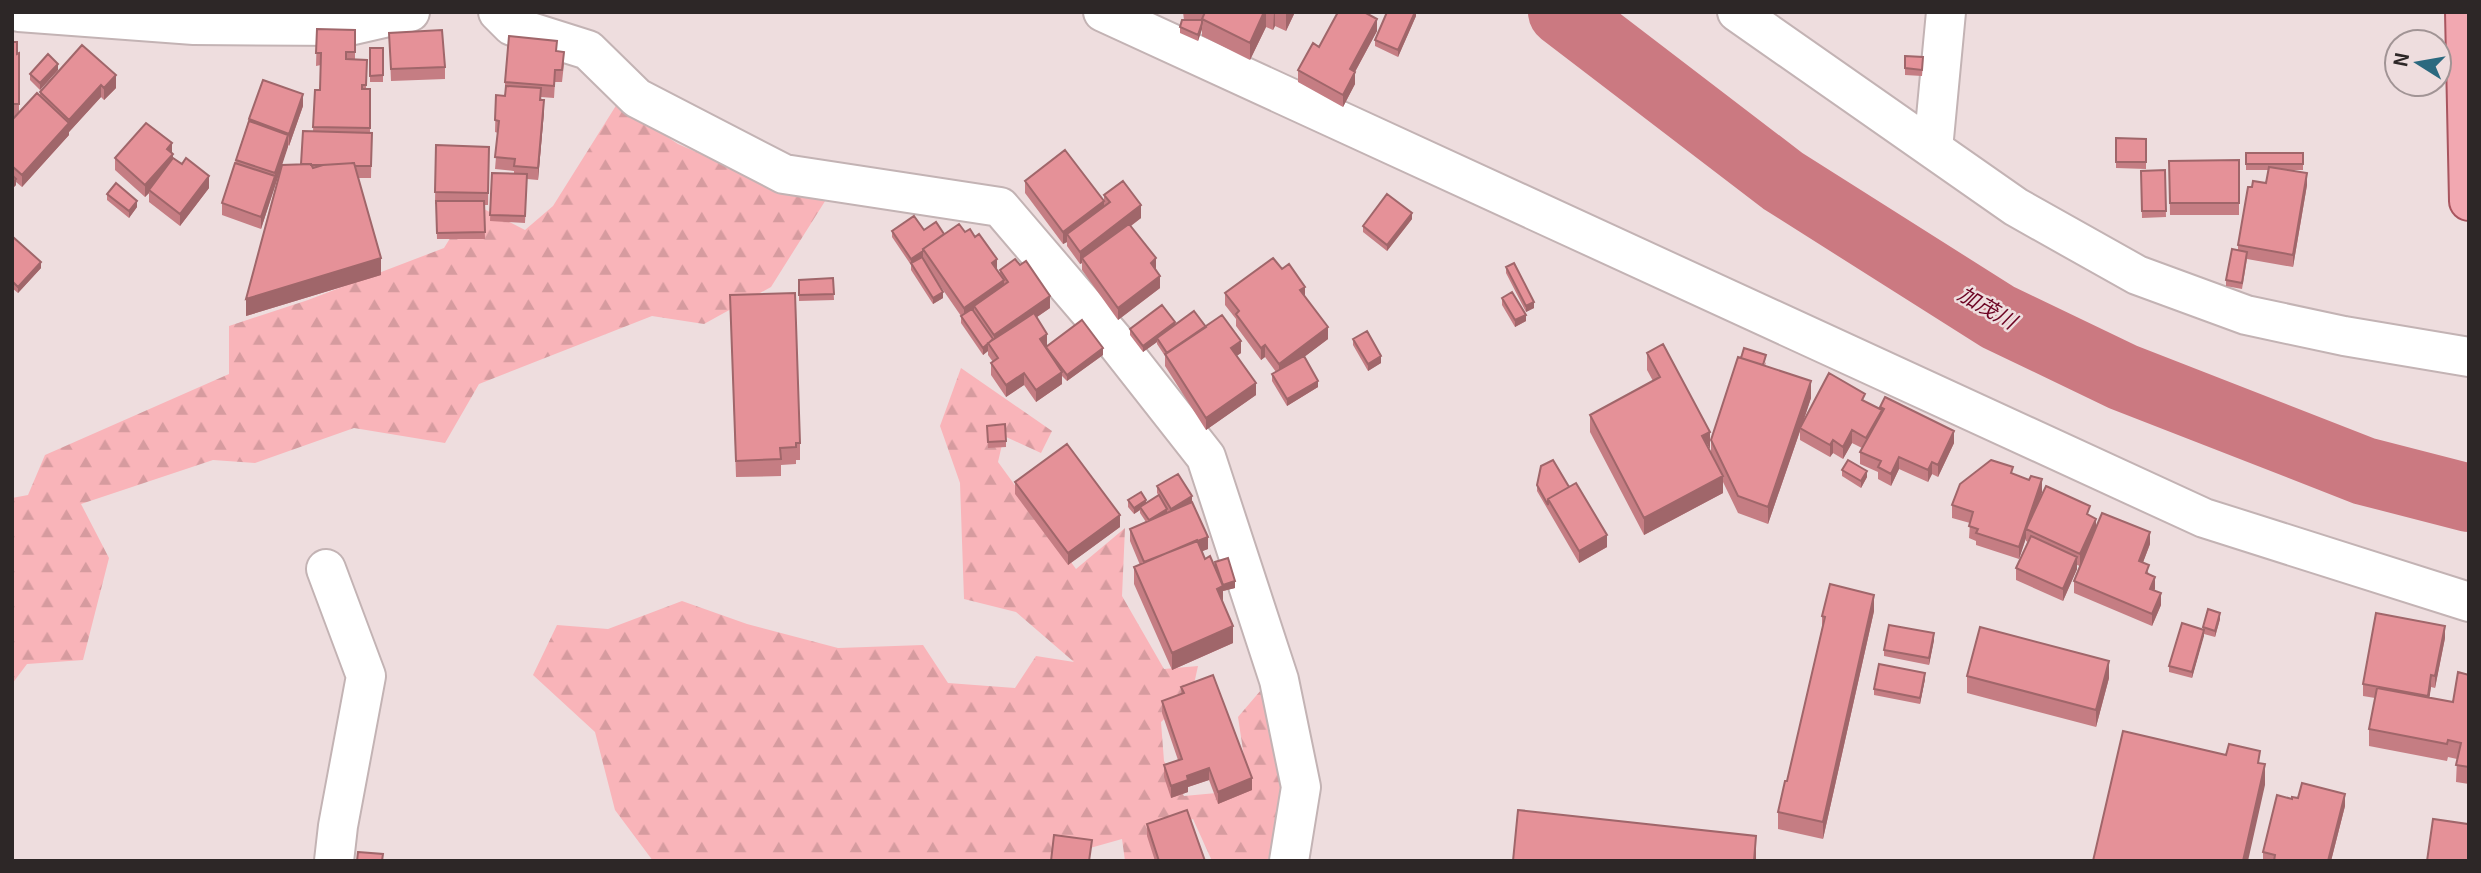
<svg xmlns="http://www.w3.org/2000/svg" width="2481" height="873" font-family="Georgia,'Noto Sans JP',serif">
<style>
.forest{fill:url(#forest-firs)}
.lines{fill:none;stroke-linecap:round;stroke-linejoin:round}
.river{stroke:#cb7981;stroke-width:68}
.minor-casing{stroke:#c3b3b4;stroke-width:42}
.major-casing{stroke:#a8555f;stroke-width:42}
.minor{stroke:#fff;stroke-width:38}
.major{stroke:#f2a8b1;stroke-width:38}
.wall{fill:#c57d83}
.shaded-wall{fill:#a0666a}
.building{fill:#e59198;stroke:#a0666a;stroke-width:2}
.labels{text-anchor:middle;stroke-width:5;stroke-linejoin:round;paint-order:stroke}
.water-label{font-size:21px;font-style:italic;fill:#6c0322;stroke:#eeddde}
</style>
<defs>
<pattern id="forest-firs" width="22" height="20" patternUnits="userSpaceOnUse" patternTransform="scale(1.75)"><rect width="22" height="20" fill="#f9b4b9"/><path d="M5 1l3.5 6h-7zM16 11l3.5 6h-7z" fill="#d69b9f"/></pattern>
</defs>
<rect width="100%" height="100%" fill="#eeddde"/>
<path class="forest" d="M617 104 678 144 747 174 827 198 771 287 704 324 652 316 479 384 445 443 354 428 255 463 213 460 81 504 109 558 83 660 27 664 12 684V498L28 495 45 455 229 374V326L308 300 444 248 472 203 525 230 553 206Z
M961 368 1052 431 1041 453 1004 436 998 462 1076 569 1125 528 1122 596 1164 669 1198 666 1192 693 1161 722 1164 761 1184 796 1249 790 1238 717 1261 690 1289 786 1278 861H1212L1193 819 1160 828 1166 861H1125L1122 839 1044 861H653L615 810 595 732 533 675 557 625 608 629 682 601 747 624 838 648 923 645 948 683 1015 688 1036 656 1074 662 1016 612 964 599 960 483 940 426Z"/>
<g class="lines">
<path class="river" d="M1562 12 1783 181 1998 317 2123 377 2364 471 2469 498"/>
<g class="minor-casing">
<path id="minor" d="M19 12 194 25 349 26 410 12
M498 12 512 26 588 50 637 98 784 174 1000 207 1118 345 1206 457 1279 680 1301 787 1289 861
M1103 12 2204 518 2469 602
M1737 12 2016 207 2137 275 2246 315 2344 336 2469 357
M1933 149 1946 12
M326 569 366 676 338 826 334 861"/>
</g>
<g class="major-casing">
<path id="major" d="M2465 12 2469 201"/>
</g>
<use href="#minor" class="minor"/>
<use href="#major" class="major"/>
</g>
<path class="wall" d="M1183 12H1205V14V12H1295L1286 31 1275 26 1273 30 1266 27 1250 60 1202 36V29L1198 41 1180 33V27L1184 20Z
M1367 12 1377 31 1355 72V84L1343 107 1298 82V70L1319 47Z
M1416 12V16L1398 57 1375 46V40Z
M317 29 355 30V59L367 60 366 89H370V133H372L371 178H358L381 275 246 316 313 131 315 90H320L321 65 316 66Z
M389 33 445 67V79L391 81Z
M12 42 17 54 19 53V113L40 96V92L82 45 116 88 104 100 101 97 69 132V135L22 187 16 182V185L12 189V120L16 116H12Z
M370 48H383V82H370Z
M557 51 564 64 562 82H555L554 98 541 97 544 112 538 180 527 179 525 223 490 221 492 173 514 174V171L495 169 498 133 495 132 496 95 505 96V82Z
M1905 56 1923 63 1922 76 1905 75Z
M58 70 40 90 30 80V74Z
M303 106 289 146 288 145 261 229 222 215V203L249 119Z
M2116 138 2146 139V169L2116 168Z
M436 145 489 147 488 205H484L485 239H437L436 204H435Z
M172 153 173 158 209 188 180 226 149 202V193L145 197 115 170V158Z
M2246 153H2303V170H2289L2307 185 2293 267 2247 259 2242 289 2226 286V280L2238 250V245L2252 187 2266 183 2268 170H2246Z
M2239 160V215H2170L2169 161Z
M2165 170 2166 217 2142 218 2141 171Z
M1025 181 1104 206V195L1141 218 1131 226 1156 270 1160 288 1118 320 1082 270V263L1080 264 1067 246V242L1063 244 1025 193Z
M107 194 137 207 129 218 107 200Z
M1412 219 1387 251 1363 232V226Z
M924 230 944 234 965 232 1000 274V270L1050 308 1037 317 1047 346 1103 355 1067 381 1062 376V384L1036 402 1024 385 1006 397 991 375V363L993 362 988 355V351L983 355 961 323V316L932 274 943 298 933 304 911 270V265L892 237V231Z
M12 238 41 268 18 293 12 288Z
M1506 267 1534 308 1526 312 1506 273Z
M1282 269 1305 297 1328 339 1304 357 1318 387 1287 406 1272 381V374L1276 372 1265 357 1261 360 1236 326V319L1225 305V293Z
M833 278 834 300 799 301V280Z
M730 295 800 443V460H796V464L781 465V476L736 477Z
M1502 298 1526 321 1515 327 1502 305Z
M1175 325 1206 327 1241 353 1236 356 1256 395 1206 430 1165 366V356L1157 344V342L1143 352 1130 335V329Z
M1353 339 1381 363 1368 371 1353 345Z
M1647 353 1711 453V440L1766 362 1765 366 1811 398 1803 422 1865 401 1880 409V407L1954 443 1938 477 1932 474 1928 482 1899 469 1891 486 1878 479V472L1860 464V452L1862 448 1852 443 1843 459 1833 453 1830 457 1800 440V431L1768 524 1738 513 1723 482V493L1644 535 1590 432V415L1653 381 1647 370Z
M987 426 1006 441V447L988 448Z
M1842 470 1867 477 1861 488 1842 476Z
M2013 474 2042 492 2036 508 2090 516 2096 527 2150 544 2143 562 2149 574 2154 590 2161 605 2152 626 2074 593V581L2080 566 2077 565V569L2063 601 2016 580V568L2028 542 2026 541V538L2019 559 1976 545V541L1969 538 1970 523 1952 518V505Z
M1015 482 1120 527 1068 565 1015 494Z
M1537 485 1607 547 1579 563 1537 491Z
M1157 486 1192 502 1208 549 1202 551 1205 559 1215 567V562L1235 588 1223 591V603L1233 643 1172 670 1134 584V567L1140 565 1130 541V529L1146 522 1140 513V510L1134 514 1128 507V500L1146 503 1159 496 1157 493Z
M1874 611 1823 839 1778 829V812L1787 781 1822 628V616Z
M2220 619 2215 637 2204 634 2192 678 2169 672V666L2203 629V627Z
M2445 638 2435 688 2431 687 2429 698 2453 702 2469 675V784L2456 782 2457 759 2448 757 2447 761 2369 746V729L2375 698 2363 696V684Z
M1934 640 1929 665 1884 656V650Z
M1967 676 2109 678 2096 727 1967 693Z
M1925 679 1920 704 1874 695V689Z
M1181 687 1252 790 1218 804 1209 780 1188 787V792L1171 798 1164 777V765L1178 760 1162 713V701L1181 694Z
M2292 799 2345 806 2331 861H2263V852Z
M1147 824 1205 861H1155L1147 836Z"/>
<path class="shaded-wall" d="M1264 12H1266V27L1250 60V43Z
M1274 12H1275V26L1273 30Z
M1287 12H1295L1286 31V14Z
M1415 12H1416V16L1398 57V50Z
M1377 19V31L1350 81V69Z
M1202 23V29L1198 41V35Z
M58 64V70L40 90V83Z
M1355 72V84L1343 107V95Z
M116 75V88L104 100V88Z
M101 85V97L69 132V135L22 187V175L69 123V120Z
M303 94V106L289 146V134Z
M544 100V112L538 180V168Z
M288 135V147L261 229V217Z
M172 143V155L167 149Z
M173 154V166L149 190V193L145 197V185Z
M2307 173V185L2293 267V255Z
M209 176V188L180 226V214Z
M16 179V185L12 189V183Z
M137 201V207L129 218V211Z
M1104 201V213L1067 234V242L1063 244V232Z
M1141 205V218L1084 261 1082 258V263L1080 264V252Z
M1412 213V219L1387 251V245Z
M923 251V258L911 265V259Z
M381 258V275L246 316V299Z
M1156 258V270L1151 263Z
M997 259V271L992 263Z
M41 262V268L18 293V287Z
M1160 276V288L1118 320V308Z
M1004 280V292L974 306V313L964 320V308Z
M1305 287V299L1300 290Z
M943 292V298L933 304V298Z
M1050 296V308L992 348 994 340V335Z
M1534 302V308L1526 312V306Z
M1526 315V321L1515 327V320Z
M1175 322V328L1157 338V342L1143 352V346Z
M1328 327V339L1279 376V364Z
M1047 334V346L1040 351V339Z
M1241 341V353L1231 360V348Z
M988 345V351L983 355V348Z
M1265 345V357L1261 360V348Z
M1103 348V355L1067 381V375Z
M1381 356V363L1368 371V364Z
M1062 372V384L1036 402V390Z
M1024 373V385L1006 397V385Z
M1318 381V387L1287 406V399Z
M1811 381V398L1801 428H1800V431L1768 524V507Z
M1256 383V395L1206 430V418Z
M1882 410V422L1866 450V438Z
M1852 430V443L1843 459V447Z
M1954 431V443L1938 477V465Z
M1710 432V449L1702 436Z
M1833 440V453L1830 457V445Z
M1899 457V469L1891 486V474Z
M1932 462V474L1928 482V470Z
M1867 471V477L1861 488V481Z
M1723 476V493L1644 535V518Z
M2042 479V492L2029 530 2026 529V538L2019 559V547Z
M1192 496V503L1171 516V509Z
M1146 500V506L1140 507V510L1134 514V508Z
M1167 509V515L1149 527V520Z
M1120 515V527L1068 565V553Z
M2096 519V531L2080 566V554Z
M2150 532V544L2139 573V561Z
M1607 535V547L1579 563V551Z
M1208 537V549L1144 574V562Z
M2077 557V569L2063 601V589Z
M2155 577V589L2150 601V589Z
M1235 581V588L1223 591V603L1217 589 1222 585Z
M2161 593V605L2152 626V614Z
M1874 595V611L1823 839V822Z
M2220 613V619L2215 637V631Z
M1233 626V643L1172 670V653Z
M2445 626V638L2435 688V676Z
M2204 630V636L2192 678V672Z
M1934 633V640L1929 665V658Z
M2109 661V678L2096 727V710Z
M1925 673V679L1920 704V698Z
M2431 675V687L2428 708V696Z
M2265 764V785L2248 861H2243Z
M1209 768V780L1188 787V792L1171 798V786L1187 776Z
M1252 778V790L1218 804V792Z
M2345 794V806L2331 861H2328Z
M1756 836V861H1754Z"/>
<path class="building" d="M1205 12H1264L1250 43 1202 19Z
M1338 12H1364L1377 19 1350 69 1355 72 1343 95 1298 70 1313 43 1319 47Z
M1387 12H1415L1398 50 1375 40Z
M1182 20H1202V23L1198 35 1180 27Z
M317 29 355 30V52H346V59L367 60 366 85H362V89H370V128L313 127 315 90H320L321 53H316Z
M442 30 445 67 391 69 389 33Z
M509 36 557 41 556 51 564 52 562 70H555L554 86 505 82Z
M12 42H17V54L19 53V104H12Z
M82 45 116 75 104 88 101 85 69 120 40 92Z
M370 48H383V75L370 76Z
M48 54 58 64 40 83 30 74Z
M1905 56 1923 57 1922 70 1905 68Z
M263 80 303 94 289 134 249 119Z
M506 86 541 88 540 100H544L538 168 514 166 515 159 495 157 499 121 495 120 496 95 505 96Z
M37 93 69 123 22 175 12 166V120Z
M249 121 288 135 275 173 236 160Z
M146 123 172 143 167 149 173 154 145 185 115 158Z
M303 131 372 133 371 166H355L354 163 322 165H311V164H301Z
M2116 138 2146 139V162H2116Z
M436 145 489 147 488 193 435 192Z
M1065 150 1104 201 1063 232 1025 181Z
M2246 153H2303V164H2246Z
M173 158 182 164 186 158 209 176 180 214 149 190Z
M2239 160V203H2170L2169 161Z
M235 163 275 176 261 217 222 203Z
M354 163 381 258 246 299 282 165 311 164 313 168 323 165Z
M2269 167 2307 173 2293 255 2238 245 2248 187H2252L2253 181 2266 183Z
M2165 170 2166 211H2142L2141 171Z
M492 173 527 174 525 216 490 215Z
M12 175 16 179 12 183Z
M1123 181 1141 205 1080 252 1067 234 1110 202 1104 195Z
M116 183 137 201 129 211 107 194Z
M1387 194 1412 213 1387 245 1363 226Z
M436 201H484L485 232 437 233Z
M914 216 924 230 936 222 944 234 923 249V251L911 259 892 231Z
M959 224 965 232 970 229 975 237 979 234 997 259 992 263 1004 280 964 308 923 249Z
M1129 224 1156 258 1151 263 1160 276 1118 308 1082 258Z
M13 237 41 262 18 287 12 281V238Z
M2232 249 2247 252 2242 283 2226 280Z
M922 257 943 292 933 298 911 263Z
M1273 258 1282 269 1289 264 1305 287 1300 290 1328 327 1279 364 1265 345 1261 348 1236 314 1239 311 1225 293Z
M1015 259 1020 265 1026 261 1050 296 994 335 974 306 1008 282 1000 270Z
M1514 263 1534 302 1526 306 1506 267Z
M833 278 834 294 799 295V280Z
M1512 292 1526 315 1515 320 1502 298Z
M795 293 800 443H796V447L780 448 781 459 736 461 730 295Z
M1162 305 1175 322 1143 346 1130 329Z
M972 309 993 339 983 348 961 316Z
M1194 311 1206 327 1167 353 1157 338Z
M1034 313 1047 334 1040 339 1062 372 1036 390 1024 373 1006 385 991 363 998 358 988 343Z
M1222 315 1241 341 1231 348 1256 383 1206 418 1165 354Z
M1082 320 1103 348 1067 375 1046 347Z
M1367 331 1381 356 1368 364 1353 339Z
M1663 344 1710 432 1702 436 1723 476 1644 518 1590 415 1660 377 1647 353Z
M1744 348 1766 355 1763 365 1741 358Z
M1304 356 1318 381 1287 399 1272 374Z
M1738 357 1811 381 1768 507 1738 496 1711 440Z
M1829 373 1865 394 1862 400 1882 410 1866 438 1852 430 1843 447 1833 440 1830 445 1800 428Z
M1885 397 1954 431 1938 465 1932 462 1928 470 1899 457 1891 474 1878 467 1881 461 1860 452 1884 409 1880 407Z
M1005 424 1006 441 988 442 987 426Z
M1067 444 1120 515 1068 553 1015 482Z
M1553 460 1569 487 1548 499V505L1537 485 1541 466Z
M1848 460 1867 471 1861 481 1842 470Z
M1991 460 2013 467 2011 473 2029 480 2031 476 2042 479 2019 547 1976 533 1978 529 1969 526 1973 512 1952 505 1960 484Z
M1178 474 1192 496 1171 509 1157 486Z
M1576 483 1607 535 1579 551 1548 499Z
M2046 486 2090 506 2087 514 2096 519 2080 554 2026 529Z
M1141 492 1146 500 1134 508 1128 500Z
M1159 495 1167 509 1149 520 1140 507Z
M1192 502 1208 537 1144 562 1130 529Z
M2102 513 2150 532 2139 561 2149 565 2146 573 2155 577 2150 589 2161 593 2152 614 2074 581Z
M2031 536 2077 557 2063 589 2016 568Z
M1197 540 1205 559 1210 556 1223 586 1217 589 1233 626 1172 653 1134 567Z
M1228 558 1235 581 1223 585 1215 562Z
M1830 584 1874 595 1823 822 1778 812 1785 781H1787L1825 617 1822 616Z
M2208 609 2220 613 2215 631 2203 627Z
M2376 613 2445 626 2435 676 2431 675 2428 696 2363 684Z
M2182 623 2204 630 2192 672 2169 666Z
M1889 625 1934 633 1929 658 1884 650Z
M1980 627 2109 661 2096 710 1967 676Z
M1879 664 1925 673 1920 698 1874 689Z
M2458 672 2469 675V767L2456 765 2461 743 2448 740 2447 744 2369 729 2377 688 2453 702Z
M1213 675 1252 778 1218 792 1209 768 1187 776 1188 780 1171 786 1164 765 1182 759 1162 701 1184 693 1181 687Z
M2123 731 2226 755 2229 744 2260 751 2258 763 2265 764 2243 861H2093Z
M2302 783 2345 794 2328 861H2274L2275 855 2263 852 2277 795 2292 799V797L2298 798Z
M1187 810 1205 861H1159L1147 824Z
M1518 810 1756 836 1754 861H1513Z
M2468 818 2469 861H2427L2433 819 2468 824Z
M1054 835 1092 840 1089 861H1051Z
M358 852 383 854 382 861H357Z"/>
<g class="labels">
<g class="water-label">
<text transform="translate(1987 308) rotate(30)" y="7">加茂川</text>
</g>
</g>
<rect width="2481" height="873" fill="none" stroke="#2d2727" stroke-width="28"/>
<g transform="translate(2418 63) rotate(281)"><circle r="33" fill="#eeddde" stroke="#a19495" stroke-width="2"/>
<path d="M0-5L12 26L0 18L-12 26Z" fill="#2b697f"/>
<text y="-10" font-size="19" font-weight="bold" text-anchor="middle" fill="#2d2727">N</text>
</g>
</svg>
